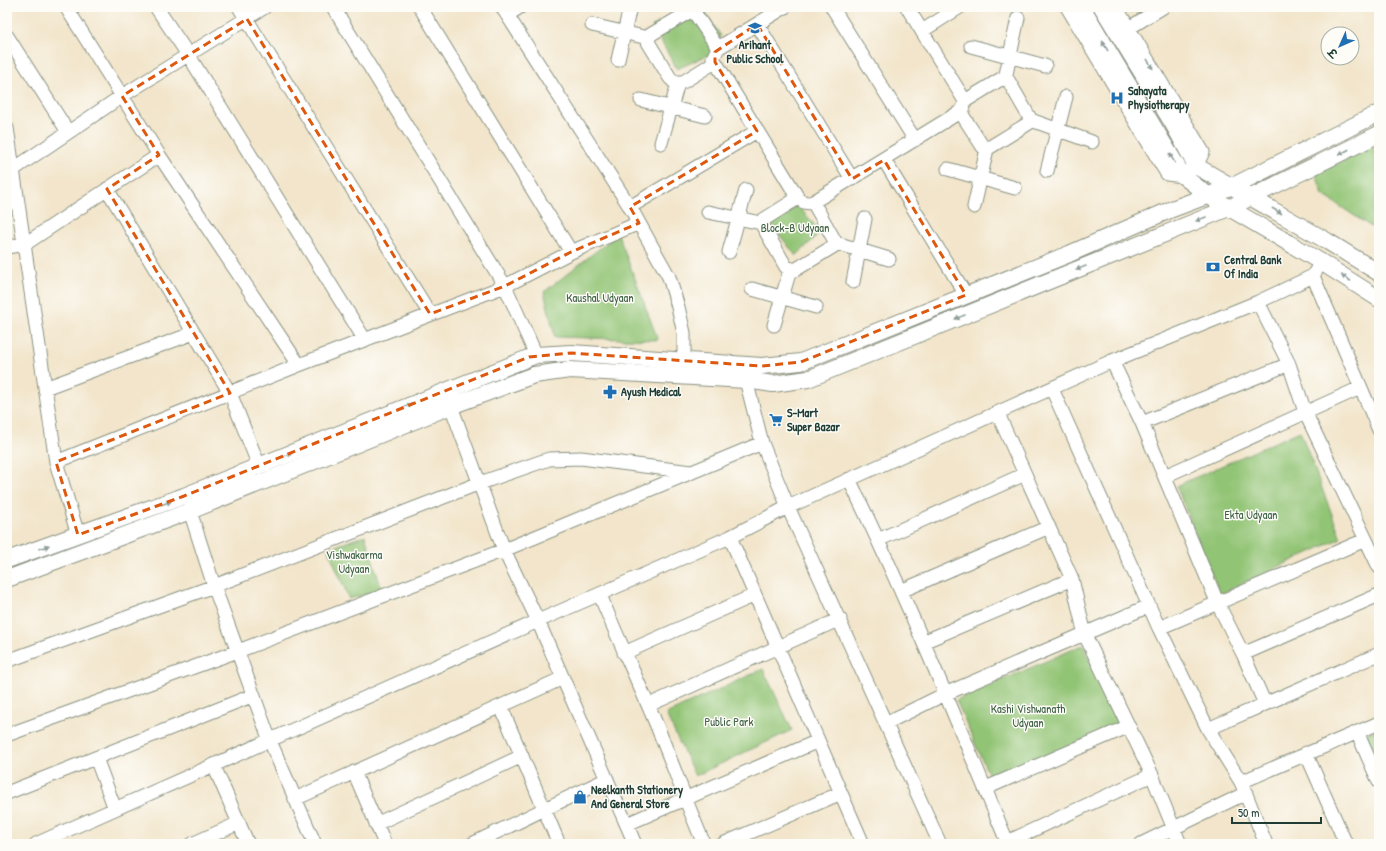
<svg xmlns="http://www.w3.org/2000/svg" width="1386" height="851" font-family="'Patrick Hand','Playpen Sans Deva',sans-serif">
<style>
.green{fill:#92c474;stroke:#588054}
.lines{fill:none;stroke-linecap:round;stroke-linejoin:round}
.minor-casing{stroke:#889180;stroke-width:15}
.major-casing{stroke:#889180;stroke-width:18}
.minor{stroke:#fff;stroke-width:13}
.major{stroke:#fff;stroke-width:16}
.oneway{fill:#8f9e9a}
.marked{fill:none;stroke:#de580e;stroke-width:3;stroke-dasharray:8 5;stroke-linejoin:round}
.labels{text-anchor:middle;stroke-width:3;stroke-linejoin:round;paint-order:stroke}
.poi-label{font-size:12px;font-weight:bold;fill:#1f3d34;stroke:#fdfcf7;text-anchor:start}
.park-label{font-size:12px;fill:#3c5f44;stroke:#fdfcf7}
</style>
<rect width="100%" height="100%" fill="#fdfcf7"/>
<filter id="ink" filterUnits="userSpaceOnUse"><feTurbulence type="fractalNoise" baseFrequency=".025" numOctaves="2"/><feDisplacementMap in="SourceGraphic" scale="8" xChannelSelector="R" yChannelSelector="G"/><feConvolveMatrix kernelMatrix="1 2 1 2 8 2 1 2 1" color-interpolation-filters="sRGB"/></filter>
<filter id="wash" filterUnits="userSpaceOnUse"><feTurbulence type="fractalNoise" baseFrequency=".012" numOctaves="4" result="noise"/><feDisplacementMap in="SourceGraphic" scale="16" xChannelSelector="R" yChannelSelector="G"/><feGaussianBlur stdDeviation="0.9" result="paint"/><feColorMatrix in="noise" values="0 0 0 0 0 0 0 0 0 0 0 0 0 0 0 0 0 1.4 0 .05"/><feComposite in="paint" operator="in"/></filter>
<g filter="url(#wash)">
<rect width="100%" height="100%" fill="#f2e5cb"/>
<path class="green" d="M689 7H701L721 36 710 43 715 52 677 69 652 26Z
M1379 144V232L1323 195 1316 174Z
M797 205 821 232 796 256 772 225Z
M618 234 658 340 555 337 544 292Z
M1300 431 1341 538 1220 594 1176 486Z
M365 535 382 590 349 599 328 549Z
M1083 645 1118 725 991 780 956 700Z
M763 669 792 730 695 776 666 714Z
M1379 728V764L1366 734Z"/>
</g>
<g filter="url(#ink)">
<g class="lines">
<g class="minor-casing">
<path id="minor" d="M66 7 159 155 299 365
M156 7 189 56 365 340
M239 7 430 314
M333 7 505 286 536 355
M420 7 571 252
M502 7 630 207 669 277 678 307 684 333V362
M785 7 718 48 713 58 798 198C803 203 807 204 813 202L963 110 965 101 907 7
M832 7 915 140
M1067 7 1167 174 1183 176 1196 166 1203 152 1116 7
M507 15 520 7
M757 24 852 179
M592 25 648 38
M1129 28 1163 7
M922 31 960 7
M7 36 68 132
M971 46 1045 66
M618 60 630 7
M715 62 683 82H674L670 78 648 42 650 35 689 12H694L718 48
M1005 79 1018 18
M641 100 705 116
M961 113 983 147 987 149 1029 123 1031 120 1008 80 1001 79 965 101
M1031 120 1092 142
M7 128 56 462 78 535
M661 143 678 83
M884 160 966 295
M14 169 122 96 265 7
M948 169 1015 188
M1047 171 1066 97
M107 189 230 393 259 466
M798 198 763 220 761 223 786 267 795 270 834 246 836 243 813 202
M630 207 757 131
M974 207 987 149
M708 212 761 223
M836 243 889 259
M7 247 25 244 159 155
M729 252 746 190
M1313 276 1379 430
M853 282 865 219
M752 289 816 307
M1258 302 1289 364 1305 412 1379 567
M774 325 790 270
M1112 361 1142 423 1218 604 1243 654 1265 704
M746 380 762 443 788 507 940 844
M45 388 194 333
M1052 389 1159 628 1208 729 1241 782 1266 844
M451 406 504 550 538 621 635 844
M998 414 1072 579 1085 635 1152 775 1180 844
M1142 423 1289 364
M56 462 299 365 505 286 571 252 639 223
M1165 476 1360 388
M849 479C907 599 957 721 1008 844
M190 511 214 586 270 741 315 844
M730 537 863 844
M878 540 1025 474
M901 591 1049 527
M600 595C615 632 632 668 648 705 668 750 684 798 704 844
M1159 628 1365 540
M923 642 1072 579
M624 653 755 595
M1243 654 1379 595
M7 661 214 586 480 483 549 459 581 458 691 472
M649 705 840 619
M501 707 559 844
M886 723 945 694 1149 606
M1208 729 1379 654
M1357 732 1379 782
M7 735 238 651 504 550 762 443
M1306 753 1346 844
M96 758 115 809
M214 766 248 844
M354 772 385 844
M1241 782 1379 723
M986 788 1127 727
M7 793 254 695
M295 799 563 678
M376 824 522 756
M627 824 818 741
M1007 842 1152 775
M36 844 538 621 730 537 788 507 1112 361 1258 302 1313 276 1321 262
M192 844 239 823
M472 844 607 779
M723 844 841 793
M1141 844 1246 793"/>
</g>
<g class="major-casing">
<path id="major" d="M1082 7 1183 176 1209 196 1321 262 1379 299
M1102 7 1172 122 1196 166 1327 241 1379 273
M7 560 184 496 536 355 571 353 762 366 801 362 1069 254 1172 209 1233 186 1379 113
M7 579 190 511 451 406 534 375 570 370 746 380 773 384 808 379 1231 207 1379 134"/>
</g>
<use href="#minor" class="minor"/>
<use href="#major" class="major"/>
</g>
<defs><path id="oneway-solid" d="M-6-.8H1V-3.2L6.5 0L1 3.2V.8H-6Z"/></defs>
<g class="oneway">
<use href="#oneway-solid" transform="translate(1105 46) rotate(-120)"/>
<use href="#oneway-solid" transform="translate(1150 64) rotate(59)"/>
<use href="#oneway-solid" transform="translate(1344 152) rotate(152)"/>
<use href="#oneway-solid" transform="translate(1172 158) rotate(-121)"/>
<use href="#oneway-solid" transform="translate(1277 211) rotate(30)"/>
<use href="#oneway-solid" transform="translate(1201 219) rotate(158)"/>
<use href="#oneway-solid" transform="translate(1081 268) rotate(158)"/>
<use href="#oneway-solid" transform="translate(1346 278) rotate(-147)"/>
<use href="#oneway-solid" transform="translate(960 317) rotate(158)"/>
<use href="#oneway-solid" transform="translate(407 406) rotate(-22)"/>
<use href="#oneway-solid" transform="translate(287 455) rotate(-22)"/>
<use href="#oneway-solid" transform="translate(166 503) rotate(-20)"/>
<use href="#oneway-solid" transform="translate(44 547) rotate(-20)"/>
</g>
</g>
<path class="marked" d="M247 19 430 314 505 286 571 252 639 223 630 207 757 131 715 62V52L757 24 852 179 884 160 966 295 801 362 762 366 571 353 529 357 184 496 78 535 56 462 230 393 107 189 159 155 122 96Z"/>
<defs>
<g id="school-bare" transform="scale(1.08)"><path d="M0-5L7-2L0 1L-7-2ZM-4 1L0 2.5L4 1V4Q0 6-4 4Z" fill="#1f6fb2" stroke="#fdfcf7" stroke-width="2.5" paint-order="stroke"/></g>
<g id="hospital-bare" transform="scale(1.08)"><path d="M-5-5h3v3.5h4V-5h3V5h-3V1.5h-4V5h-3Z" fill="#1f6fb2" stroke="#fdfcf7" stroke-width="2.5" paint-order="stroke"/></g>
<g id="bank-bare" transform="scale(1.08)"><path d="M-6-4H6V4H-6ZM0-2.3a2.3 2.3 0 1 0 0 4.6a2.3 2.3 0 1 0 0-4.6Z" fill="#1f6fb2" stroke="#fdfcf7" stroke-width="2.5" paint-order="stroke"/></g>
<g id="pharmacy-bare" transform="scale(1.08)"><path d="M-2-6h4v4h4v4h-4v4h-4v-4h-4v-4h4Z" fill="#1f6fb2" stroke="#fdfcf7" stroke-width="2.5" paint-order="stroke"/></g>
<g id="supermarket-bare" transform="scale(1.08)"><path d="M-6-5.5h2.5l.6 2H6L4.5 2H-2.5L-4.4-4H-6ZM-1.5 3.2a1.3 1.3 0 1 0 .1 0ZM3 3.2a1.3 1.3 0 1 0 .1 0Z" fill="#1f6fb2" stroke="#fdfcf7" stroke-width="2.5" paint-order="stroke"/></g>
<g id="shop-bare" transform="scale(1.08)"><path d="M-5-2.5h2.3a2.7 3.5 0 0 1 5.4 0H5L5.5 6h-11ZM-1.5-2.5h3a1.5 2.3 0 0 0-3 0Z" fill="#1f6fb2" stroke="#fdfcf7" stroke-width="2.5" paint-order="stroke"/></g>
</defs>
<g fill-rule="evenodd">
<use href="#school-bare" x="755" y="28"/>
<use href="#hospital-bare" x="1117" y="98"/>
<use href="#bank-bare" x="1213" y="267"/>
<use href="#pharmacy-bare" x="610" y="392"/>
<use href="#supermarket-bare" x="776" y="420"/>
<use href="#shop-bare" x="580" y="797"/>
</g>
<g class="labels">
<g class="poi-label">
<text x="755" y="49" text-anchor="middle">Arihant<tspan x="755" dy="14">Public School</tspan></text>
<text x="1128" y="95">Sahayata<tspan x="1128" dy="14">Physiotherapy</tspan></text>
<text x="1224" y="264">Central Bank<tspan x="1224" dy="14">Of India</tspan></text>
<text x="621" y="396">Ayush Medical</text>
<text x="787" y="417">S-Mart<tspan x="787" dy="14">Super Bazar</tspan></text>
<text x="591" y="794">Neelkanth Stationery<tspan x="591" dy="14">And General Store</tspan></text>
</g>
<g class="park-label">
<text x="795" y="232">Block-B Udyaan</text>
<text x="600" y="302">Kaushal Udyaan</text>
<text x="1251" y="519">Ekta Udyaan</text>
<text x="354" y="559">Vishwakarma<tspan x="354" dy="14">Udyaan</tspan></text>
<text x="1028" y="713">Kashi Vishwanath<tspan x="1028" dy="14">Udyaan</tspan></text>
<text x="729" y="726">Public Park</text>
</g>
</g>
<rect width="1386" height="851" fill="none" stroke="#fdfcf7" stroke-width="24"/>
<g transform="translate(1340 46) rotate(225)"><circle r="19" fill="#fdfcf7" stroke="#a4b0a9"/>
<path d="M0-3L7 15L0 10L-7 15Z" fill="#1f6fb2"/>
<text y="-6" font-size="11" font-weight="bold" text-anchor="middle" fill="#1f3d34">उ</text>
</g>
<path d="M1232 817v6h89v-6" fill="none" stroke="#1f3d34" stroke-width="2"/>
<text x="1238" y="817" font-size="12" fill="#1f3d34" stroke="#fdfcf7" stroke-width="3" paint-order="stroke">50 m</text>
</svg>
